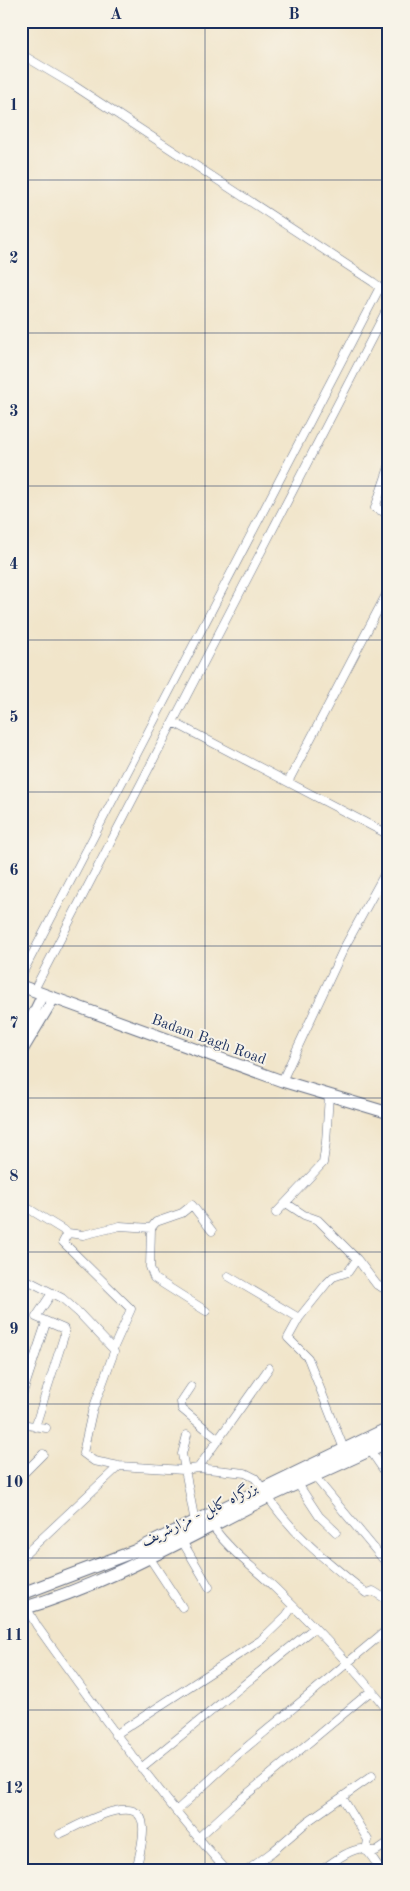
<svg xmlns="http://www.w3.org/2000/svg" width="410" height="1891" font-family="'Old Standard TT',Amiri,serif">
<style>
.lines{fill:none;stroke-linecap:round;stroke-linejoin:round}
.minor-casing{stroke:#666f84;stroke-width:9}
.secondary-casing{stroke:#666f84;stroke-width:12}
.primary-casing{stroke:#666f84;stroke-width:13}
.trunk-casing{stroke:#666f84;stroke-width:14}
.minor{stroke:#fff;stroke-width:8}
.secondary{stroke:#fff;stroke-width:10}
.primary{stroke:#fff;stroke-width:11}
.trunk{stroke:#fff;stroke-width:12}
.grid{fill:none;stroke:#1b2f5e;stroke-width:1;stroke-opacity:0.55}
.labels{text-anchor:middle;stroke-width:4;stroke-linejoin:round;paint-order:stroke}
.street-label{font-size:15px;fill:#1b2f5e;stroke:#f7f3e8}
.neatline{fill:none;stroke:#1b2f5e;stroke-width:2}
.grid-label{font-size:16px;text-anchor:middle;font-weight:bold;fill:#1b2f5e}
</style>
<rect width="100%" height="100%" fill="#f7f3e8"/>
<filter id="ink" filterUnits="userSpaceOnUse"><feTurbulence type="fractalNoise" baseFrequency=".02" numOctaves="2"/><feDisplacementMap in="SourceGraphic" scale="10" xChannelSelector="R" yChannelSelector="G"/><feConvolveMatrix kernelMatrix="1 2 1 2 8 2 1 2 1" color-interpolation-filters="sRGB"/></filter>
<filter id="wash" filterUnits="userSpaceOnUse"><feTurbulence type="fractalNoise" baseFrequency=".0096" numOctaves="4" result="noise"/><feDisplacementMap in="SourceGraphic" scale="20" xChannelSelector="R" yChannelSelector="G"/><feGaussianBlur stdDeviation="1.12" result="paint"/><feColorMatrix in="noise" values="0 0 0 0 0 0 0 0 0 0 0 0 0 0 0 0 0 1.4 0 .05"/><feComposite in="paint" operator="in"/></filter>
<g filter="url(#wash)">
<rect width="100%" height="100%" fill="#f1e5ca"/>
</g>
<g filter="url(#ink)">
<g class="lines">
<g class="minor-casing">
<path id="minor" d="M21 54 73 85 373 282 389 294
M389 467 375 508 389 514
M173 722 389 835
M288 782 389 589
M21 976 380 287
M34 990 389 305
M282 1081 344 948 389 866
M286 1203 304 1215 318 1220 357 1259 377 1285 389 1291
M21 1204 68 1233 83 1235 120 1226 151 1228
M276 1213 323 1163 326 1142 329 1095
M68 1233 63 1242 131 1309 113 1349 114 1352 92 1412 83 1453 94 1461 119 1466 184 1470 198 1468 245 1473 255 1478 263 1489
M228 1276 299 1318
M21 1277 62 1298 79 1313 113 1349
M21 1292 28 1281
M206 1311 154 1278 150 1267 151 1228 156 1222 182 1213 192 1205 212 1231
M191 1387 181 1402 182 1409 219 1440
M21 1398 46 1323
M21 1424 46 1428
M35 1427 64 1336V1329L36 1317 52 1293
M187 1435 182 1454 195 1522
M344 1449 308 1358 288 1338 299 1318 327 1283 333 1277 348 1272 357 1259
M370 1450 389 1478
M198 1468 269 1368
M21 1476 43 1454
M315 1477 388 1565
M298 1484 319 1516 336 1532
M268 1497C295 1537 329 1563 366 1593L373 1591 389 1601
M213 1527C231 1552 253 1567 275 1588 316 1628 354 1667 389 1712
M182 1541 209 1587
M149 1557 182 1607
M21 1558 119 1466
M26 1607 37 1626C97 1710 158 1793 226 1870
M115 1735 261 1640 286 1616 293 1606
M141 1768 314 1628
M342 1797 368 1840 366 1851H376L389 1842
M176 1811 236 1756 389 1628
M60 1834C78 1826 141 1788 143 1827 144 1841 139 1856 136 1870
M198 1838 235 1804 372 1690
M248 1870 272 1852 308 1821 372 1776
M305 1870H313
M322 1870C330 1864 356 1844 366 1850 370 1853 377 1865 381 1870"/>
</g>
<g class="secondary-casing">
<path id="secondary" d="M21 1039 43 994
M21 1053 54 998"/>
</g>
<g class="primary-casing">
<path id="primary" d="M21 986 282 1081 389 1113"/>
</g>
<g class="trunk-casing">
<path id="trunk" d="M21 1594 135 1551 389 1428
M21 1609C108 1584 187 1537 268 1497 308 1478 349 1460 389 1441"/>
</g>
<use href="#minor" class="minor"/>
<use href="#secondary" class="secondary"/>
<use href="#primary" class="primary"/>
<use href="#trunk" class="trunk"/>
</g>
</g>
<path class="grid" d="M205 21V1870M21 180H389M21 333H389M21 486H389M21 640H389M21 792H389M21 946H389M21 1098H389M21 1252H389M21 1404H389M21 1558H389M21 1710H389"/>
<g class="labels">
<g class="street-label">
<text transform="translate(209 1039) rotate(20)" y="5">Badam Bagh Road</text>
<text transform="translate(199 1514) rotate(-26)" y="5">بزرگراه کابل - مزارشریف</text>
</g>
</g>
<rect width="410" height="1891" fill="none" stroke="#f7f3e8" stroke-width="55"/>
<rect x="28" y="28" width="354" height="1836" class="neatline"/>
<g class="grid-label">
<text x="116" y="19">A</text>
<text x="294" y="19">B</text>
<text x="14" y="110">1</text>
<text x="14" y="263">2</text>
<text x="14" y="416">3</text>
<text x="14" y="569">4</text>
<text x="14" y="722">5</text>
<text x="14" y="875">6</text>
<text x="14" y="1028">7</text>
<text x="14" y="1181">8</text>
<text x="14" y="1334">9</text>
<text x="14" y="1487">10</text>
<text x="14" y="1640">11</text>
<text x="14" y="1793">12</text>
</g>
</svg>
